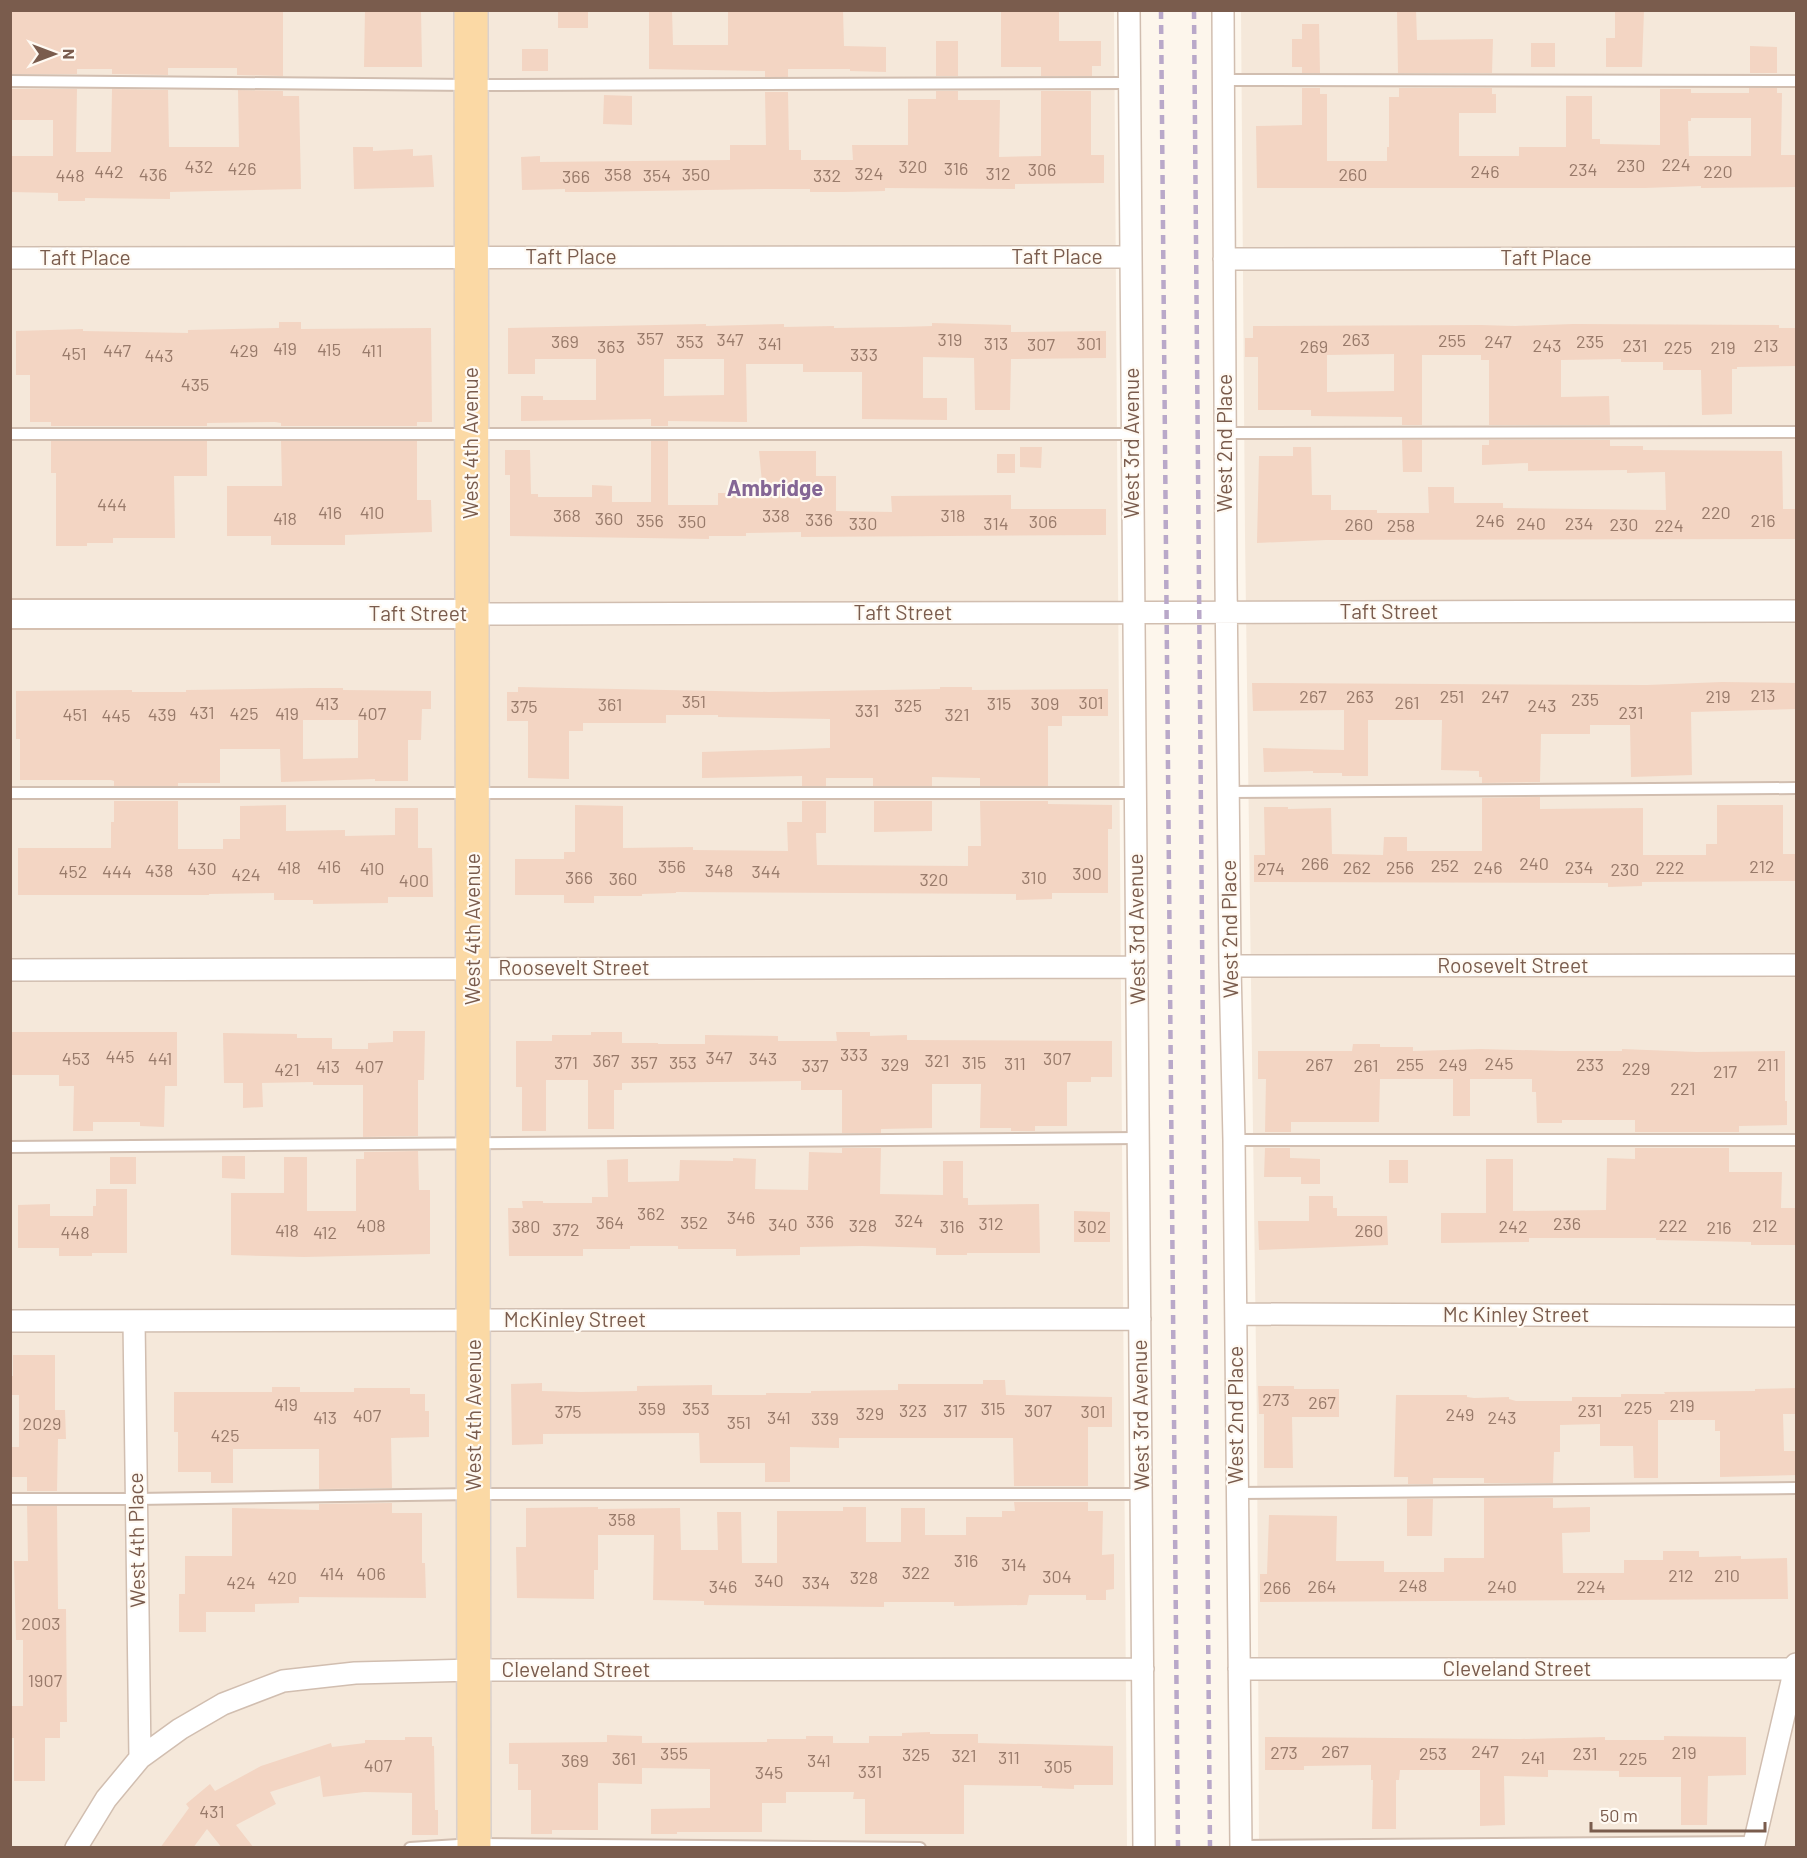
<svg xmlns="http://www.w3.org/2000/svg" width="1807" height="1858" font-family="Barlow,sans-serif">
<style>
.residential{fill:#f5e8da}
.building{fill:#f3d5c3;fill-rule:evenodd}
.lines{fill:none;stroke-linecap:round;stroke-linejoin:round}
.lane-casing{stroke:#d1beb0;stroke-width:14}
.street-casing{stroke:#d1beb0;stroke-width:24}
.secondary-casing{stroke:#d6c0b0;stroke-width:32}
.primary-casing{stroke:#dad1cd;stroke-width:36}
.lane{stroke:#fff;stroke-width:10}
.street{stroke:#fff;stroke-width:21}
.secondary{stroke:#fff;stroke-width:28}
.primary{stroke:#fbd9a5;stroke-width:33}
.rail{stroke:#b9a8c9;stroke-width:4.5;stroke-dasharray:9 6;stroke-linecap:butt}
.labels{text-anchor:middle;stroke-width:4.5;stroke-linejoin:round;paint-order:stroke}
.number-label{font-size:18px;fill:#987a6a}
.street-label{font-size:21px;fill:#7a5c4d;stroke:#fffaf3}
.neighbourhood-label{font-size:22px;font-weight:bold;fill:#846695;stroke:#fffaf3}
</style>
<rect width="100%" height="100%" fill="#fdf6ec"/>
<path class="residential" d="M11 11H1114L1127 1847 11 1848Z
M1241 11H1796V1847H1259L1257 1429 1245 536Z"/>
<path class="building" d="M11 10H283V76L237 75V68H168V75L112 74V69H77V74H11Z
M365 10H421L422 67H364Z
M558 10H588V28H558Z
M649 10H672L673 45H728V10H843L844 46 886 47V72L850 71V69H788V77H765V71L649 69Z
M1001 10H1059V41H1101V66H1092V76H1041V67H1001Z
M1397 10H1416L1417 40 1493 39 1492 73H1398Z
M1615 10H1644L1642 67H1606V38H1615Z
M1302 24H1319L1320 73H1302V67H1292V39H1302Z
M936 41H958V76H936Z
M1531 43H1555V67H1531Z
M1750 46 1777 47V73H1750Z
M522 49H548V71H522Z
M1302 88H1320V94H1327V161H1387V147H1389V97H1399V88H1492V94H1496V113H1459V156H1519V147H1566V96H1592V139H1600V144L1660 145V89H1691V93H1749V88H1777V93H1782L1781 155H1797V187L1701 188V186L1645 188H1257L1256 126 1302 125ZM1691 118H1751V156H1689L1688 121H1691Z
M11 89H77L76 152H111L112 89 168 90 169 147H239L238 90 283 91V96H299L301 189 170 192V199L85 198V201H58V193L11 192V156H53V120H11Z
M936 91H958V100H1000L999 157 1041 156V91H1091V155H1104V183L1015 184V189L885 188V191L844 192H810V189H767L588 192H565V189L522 190 521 157 540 156V162L730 160V145H766L765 92H788L789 150H801V160H853L852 145H908V99H936Z
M604 95 632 96V125L603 124Z
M353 147H373V151L413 149V156L432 155 434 187 354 189Z
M279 322H301V329L431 328 432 422H417V426H281V423L275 422 207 423V426H51V422H30V375H16V331L83 329V331L188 333V330L279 328Z
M932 323 1011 325V332L1106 331V358L1011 359 1010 410H975L974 358 923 357V398H947V420L862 419V372H803V364H746L747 422 668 421V426H651V419L521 421V396H543V400H596V359H535V374H508V328L706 324V326L784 324V327L834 326V328L900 327 932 326ZM664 359H724V395L664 396Z
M1573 324 1779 325V328H1797V366L1737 367V369H1732V414L1702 415 1701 370H1663V362H1621V359L1561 360V397L1609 396 1610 425H1489V360H1481V355H1422V425H1402V417L1311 416V410H1258V357H1245V338H1253V326L1481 325 1515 326ZM1394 354V391L1327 392V355Z
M1402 440H1422V472H1403Z
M1489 440H1610V446H1643V450L1782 451 1783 509H1797V539L1326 540 1257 543 1259 456H1293V447H1311L1312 495H1331V510H1377V513H1429L1428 487H1454V503H1503V508L1666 510 1665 472 1627 473V470L1528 471V463L1482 465V445H1489Z
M51 441H207V476H174L175 538H113V543H87V546H56V473H51Z
M281 441H417V500H431L432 532 345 535V545H271V536H227V486H282Z
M651 441H668V505H718V493H763L759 451H816V476H836V511L892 512 891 496 1011 495V509H1106V535L801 537V532L746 533V536H709V539L510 536V475H505V450H530L531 494H538V497H592V485L612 486V502H651Z
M1020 447H1042L1041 468 1020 467Z
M997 454H1015V473H997Z
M1722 682 1797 683V709L1691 712 1692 775 1631 777 1630 725H1590V734H1541L1540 782 1482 783V777H1479V771L1441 770 1442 720H1368V776H1342V773H1313V771L1264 772 1263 748 1344 750V710L1253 711 1252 683 1647 685Z
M518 687 769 692 940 689V687H972V690L1108 689V716H1062V726H1048V786H980V778L932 777V786H873V778H826V786H802V776L702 778V752L830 748V719L718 717V715H666V723H583V731H569V779L528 778V721H507V692H518Z
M311 688H343V690L431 691V709H422L421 740H408V781H375V779L281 782 280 749H220V783H178V786H114V781L111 780H20V739H16V691L132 690V692H186V690ZM303 720H358V758L303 759Z
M1540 797V809L1643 808V855H1706V844H1717V805H1783V854H1797V881L1642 882V886L1608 887V883L1254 882V855H1265L1264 807H1288V809L1331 808 1332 854 1383 855 1384 837H1407V851H1482V798Z
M114 801H178V849H223V839H240V806L286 805V831L345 830V836L395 835V808H418V848H432L433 897H388V903L313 904V900H274V893L209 894V895H18V848H111V822H114Z
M802 801H826V833H816L817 865 968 866V846H981L980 801H1048V804L1112 805V829H1108V893H1052V899L1016 900V894L676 892V893L642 894V896H594V903H564V895H515V859H564V852H575V805L623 806V848L693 847V850L788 851 787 822H802Z
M874 801H932V831L874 832Z
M393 1031H425L424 1080H418V1136L363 1137V1085H313V1082L262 1083 263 1107 243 1108V1083H224L223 1033 297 1034V1038H332V1049H368V1043L393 1042Z
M12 1032H177V1086H165L164 1127 140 1126V1122H93V1131H73L74 1086H59V1075H12Z
M591 1032H622V1043H658V1044H705V1035L778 1036V1041H837L836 1032H870V1036L907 1035V1040L1112 1041V1077H1091V1082H1067V1126H1035V1131H1011V1128H980L981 1084H932V1128L881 1129V1133H842V1090H801V1081L622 1083V1090H614V1129H588V1080H546V1131H522V1087H516V1041H552V1035H591Z
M1353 1044H1380V1047H1413V1051L1481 1049 1560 1051H1622V1049L1697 1052 1785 1051V1101H1787V1125L1739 1126V1132H1635V1120H1562V1123H1537L1536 1092H1532V1079H1470V1116H1453V1079H1380L1379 1122H1291V1132H1265L1266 1079H1258V1051H1352Z
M842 1148H881L880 1194 943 1195V1161H963V1198H968V1205L1039 1204 1040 1253H967V1255H936V1248L862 1246 800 1247V1255L736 1256V1249H678V1246H630V1249H583V1256H509L508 1208H523L522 1201H543V1203H592V1197H608L607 1160 628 1159V1182L679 1181 680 1160 733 1161V1158L756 1159 755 1189 808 1190 809 1152 842 1153Z
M1265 1148H1290V1158L1320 1159V1184H1301V1177H1264Z
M1635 1148H1729V1172H1782L1781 1208H1797V1245H1751V1242L1656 1240V1238H1529V1242L1441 1243V1213H1486V1159H1513V1211L1606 1210 1607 1158 1635 1159Z
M418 1151 419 1190H430V1254L304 1257 231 1255V1193H284V1157H307V1211H356V1159H364V1152Z
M222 1156H245V1179L222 1178Z
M110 1157H136V1184H110Z
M1389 1160H1408V1183H1389Z
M96 1189H127V1253H92V1256H59V1248H18V1205L50 1204V1216H93V1206H96Z
M1309 1196H1333V1208H1337V1216H1387L1388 1245 1259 1250 1258 1221H1309Z
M1074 1211 1110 1212V1242H1074Z
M13 1355H55V1410H65L66 1439H58L57 1491H27V1477H10V1447H19V1395H10V1376H13Z
M983 1380H1005L1006 1395 1112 1397V1427H1088V1486H1014L1013 1438H839V1448L790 1447V1482H765V1463H700L699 1433 543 1434V1444L512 1445 511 1384 542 1383V1391L581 1392 637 1391V1386L712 1385V1395H766V1393H811V1391L898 1390V1384H983Z
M1258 1386H1294V1389H1339V1417H1292L1293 1468H1264V1414H1259Z
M272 1387H300V1392H354V1388H410V1394H425V1411H429V1437L391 1438 392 1488 319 1489V1449H233V1483H211V1472H178V1432H174V1392H272Z
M1797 1388V1414H1783L1784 1451H1797V1475L1720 1477V1431H1715V1420H1658V1478H1634L1633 1446H1600V1424L1560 1425V1452H1554L1553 1483H1484V1478H1433V1484H1408V1477H1394L1396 1395H1467V1397L1474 1398 1509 1397V1399L1516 1401H1572V1397H1621V1394H1665L1664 1392 1755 1391V1389Z
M1484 1498H1553V1508L1590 1507V1532L1562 1533 1563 1573H1624V1560H1663V1551H1699V1557L1741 1556V1559L1787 1558 1788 1599 1260 1602V1574H1267L1269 1515 1337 1516 1336 1561H1384V1572H1444V1558H1484Z
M1407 1499H1433L1432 1536H1407Z
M1014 1502H1088V1511H1103L1102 1555 1114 1554V1589L1106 1590V1600H1086V1595H1029L1027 1605 954 1606V1602H884V1607L704 1605V1601L653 1600 654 1535H598V1570H594V1599L517 1598 516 1547H526V1508L598 1507V1509L680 1508 681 1550H718L717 1512H741L742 1563H777V1511H843V1507H866V1542H901V1508H925V1535H966V1517H1002V1511H1015Z
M392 1503V1513H422V1563H425L426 1598 299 1597V1603L255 1604V1612H206V1632H179V1594H185V1556H232V1508L319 1510V1504Z
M27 1506H57L58 1609H66L67 1722H60V1738H45V1781H14V1738H10V1706H23V1640H16L14 1561H28Z
M930 1732V1734H978V1743L1113 1746V1785H1074V1789L1042 1788V1786L964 1785V1834H865V1799H853L854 1792H786V1803H762V1832H677V1834H651V1809L710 1808V1769L642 1768V1784L598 1783V1830H552V1834H531V1790H518V1764H509V1743L607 1742V1735L642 1736V1743L767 1742V1739H806V1736H833V1743H869V1736H902V1733Z
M1664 1736 1746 1737V1775L1708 1776 1707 1825H1681V1777H1619V1771L1548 1770V1777L1504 1776 1505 1825 1480 1826V1770H1400L1399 1780H1396V1829H1372L1373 1780H1371V1765L1304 1766V1770H1265V1737L1520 1739 1605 1737V1740H1664Z
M405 1737H432V1746H434L435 1810H438V1835H412V1793L364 1792 323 1797 320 1776 270 1792 276 1804 236 1825 254 1848H222L207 1829 193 1848H160L189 1808 186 1804 210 1784 215 1791 261 1766 331 1743 332 1747 365 1743V1740H405Z"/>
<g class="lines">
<g class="lane-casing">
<path id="lane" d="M1223 80 1796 81
M10 81 471 85 1129 83
M1225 433 1796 432
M10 434H1132
M1228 792 1796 788
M10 793H1135
M1234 1140H1796
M10 1147 1138 1138
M1236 1493 1796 1488
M10 1499H136L474 1494H1141
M1241 1846 1754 1842
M410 1848 474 1844 920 1848"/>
</g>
<g class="street-casing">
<path id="street" d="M1129 10 1144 1848
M1223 10 1226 581 1230 966 1234 1140 1241 1848
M10 258 1131 257
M1224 259 1796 258
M471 614 1796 611
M1230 966 1796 965
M10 970 1137 967
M1236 1314 1796 1316
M10 1321 1140 1319
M134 1321 140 1758
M1239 1669H1795
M76 1848 106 1799 140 1758 180 1729 223 1704 283 1681 355 1673 474 1670 1143 1669
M1753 1848 1796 1664"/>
</g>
<g class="secondary-casing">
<path id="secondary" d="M10 614H471"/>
</g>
<g class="primary-casing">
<path id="primary" d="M471 10 474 1848"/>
</g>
<use href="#lane" class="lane"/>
<use href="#street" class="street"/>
<use href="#secondary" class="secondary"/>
<use href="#primary" class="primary"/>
<path class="rail" d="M1161 10 1178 1848
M1194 10 1210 1848"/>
</g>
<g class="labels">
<g class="number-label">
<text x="1676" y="171">224</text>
<text x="1631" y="172">230</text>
<text x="199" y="173">432</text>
<text x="913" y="173">320</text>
<text x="242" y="175">426</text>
<text x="956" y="175">316</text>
<text x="1042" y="176">306</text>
<text x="1583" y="176">234</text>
<text x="109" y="178">442</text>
<text x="1485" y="178">246</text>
<text x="1718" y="178">220</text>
<text x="869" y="180">324</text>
<text x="998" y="180">312</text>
<text x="153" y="181">436</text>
<text x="618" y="181">358</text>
<text x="696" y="181">350</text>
<text x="1353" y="181">260</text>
<text x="70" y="182">448</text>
<text x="657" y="182">354</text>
<text x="827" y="182">332</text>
<text x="576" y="183">366</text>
<text x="650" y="345">357</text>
<text x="730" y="346">347</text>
<text x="950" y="346">319</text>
<text x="1356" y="346">263</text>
<text x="1452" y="347">255</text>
<text x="565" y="348">369</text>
<text x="690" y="348">353</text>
<text x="1498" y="348">247</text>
<text x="1590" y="348">235</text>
<text x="770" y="350">341</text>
<text x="996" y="350">313</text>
<text x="1089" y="350">301</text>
<text x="1041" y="351">307</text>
<text x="1547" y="352">243</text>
<text x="1635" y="352">231</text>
<text x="1766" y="352">213</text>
<text x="611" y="353">363</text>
<text x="1314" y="353">269</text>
<text x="1678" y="354">225</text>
<text x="1723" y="354">219</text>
<text x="285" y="355">419</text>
<text x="329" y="356">415</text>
<text x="117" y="357">447</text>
<text x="244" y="357">429</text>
<text x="372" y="357">411</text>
<text x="74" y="360">451</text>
<text x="864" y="361">333</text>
<text x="159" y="362">443</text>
<text x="195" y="391">435</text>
<text x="112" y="511">444</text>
<text x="330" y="519">416</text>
<text x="372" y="519">410</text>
<text x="1716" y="519">220</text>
<text x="567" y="522">368</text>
<text x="776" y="522">338</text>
<text x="953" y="522">318</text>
<text x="285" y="525">418</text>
<text x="609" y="525">360</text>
<text x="819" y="526">336</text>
<text x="650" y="527">356</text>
<text x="1490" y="527">246</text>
<text x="1763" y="527">216</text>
<text x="692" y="528">350</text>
<text x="1043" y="528">306</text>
<text x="863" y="530">330</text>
<text x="996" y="530">314</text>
<text x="1531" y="530">240</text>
<text x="1579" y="530">234</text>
<text x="1359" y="531">260</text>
<text x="1624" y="531">230</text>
<text x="1401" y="532">258</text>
<text x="1669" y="532">224</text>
<text x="1763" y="702">213</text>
<text x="1313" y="703">267</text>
<text x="1360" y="703">263</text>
<text x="1452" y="703">251</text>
<text x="1495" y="703">247</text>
<text x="1718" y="703">219</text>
<text x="1585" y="706">235</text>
<text x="694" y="708">351</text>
<text x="1091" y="709">301</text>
<text x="1407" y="709">261</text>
<text x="327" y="710">413</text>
<text x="999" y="710">315</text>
<text x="1045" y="710">309</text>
<text x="610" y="711">361</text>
<text x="908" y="712">325</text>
<text x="1542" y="712">243</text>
<text x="524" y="713">375</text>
<text x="867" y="717">331</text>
<text x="202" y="719">431</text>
<text x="1631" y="719">231</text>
<text x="244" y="720">425</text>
<text x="287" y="720">419</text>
<text x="372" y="720">407</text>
<text x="75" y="721">451</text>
<text x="162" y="721">439</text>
<text x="957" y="721">321</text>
<text x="116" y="722">445</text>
<text x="1315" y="870">266</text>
<text x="1534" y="870">240</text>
<text x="1445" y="872">252</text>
<text x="329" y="873">416</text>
<text x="672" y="873">356</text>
<text x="1762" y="873">212</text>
<text x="289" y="874">418</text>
<text x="1357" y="874">262</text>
<text x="1400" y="874">256</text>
<text x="1488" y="874">246</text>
<text x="1579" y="874">234</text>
<text x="1670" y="874">222</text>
<text x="202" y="875">430</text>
<text x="372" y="875">410</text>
<text x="1271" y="875">274</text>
<text x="1625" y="876">230</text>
<text x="159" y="877">438</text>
<text x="719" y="877">348</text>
<text x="73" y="878">452</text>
<text x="117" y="878">444</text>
<text x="766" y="878">344</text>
<text x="1087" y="880">300</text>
<text x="246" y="881">424</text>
<text x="579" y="884">366</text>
<text x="1034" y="884">310</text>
<text x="623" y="885">360</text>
<text x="934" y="886">320</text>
<text x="414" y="887">400</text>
<text x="854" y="1061">333</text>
<text x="120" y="1063">445</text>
<text x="719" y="1064">347</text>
<text x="76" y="1065">453</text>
<text x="160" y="1065">441</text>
<text x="763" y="1065">343</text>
<text x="1057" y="1065">307</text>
<text x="606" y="1067">367</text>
<text x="937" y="1067">321</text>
<text x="566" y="1069">371</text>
<text x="644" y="1069">357</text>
<text x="683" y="1069">353</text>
<text x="974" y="1069">315</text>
<text x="1015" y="1070">311</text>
<text x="1499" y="1070">245</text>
<text x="895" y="1071">329</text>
<text x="1319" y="1071">267</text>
<text x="1410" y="1071">255</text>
<text x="1453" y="1071">249</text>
<text x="1590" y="1071">233</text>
<text x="1768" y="1071">211</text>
<text x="815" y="1072">337</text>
<text x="1366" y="1072">261</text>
<text x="328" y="1073">413</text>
<text x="369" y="1073">407</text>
<text x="1636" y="1075">229</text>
<text x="287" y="1076">421</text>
<text x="1725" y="1078">217</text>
<text x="1683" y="1095">221</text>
<text x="651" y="1220">362</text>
<text x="741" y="1224">346</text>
<text x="909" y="1227">324</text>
<text x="820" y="1228">336</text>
<text x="610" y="1229">364</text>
<text x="694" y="1229">352</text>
<text x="991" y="1230">312</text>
<text x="1567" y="1230">236</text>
<text x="783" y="1231">340</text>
<text x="371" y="1232">408</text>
<text x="863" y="1232">328</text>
<text x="1673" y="1232">222</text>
<text x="1765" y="1232">212</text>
<text x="526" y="1233">380</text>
<text x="952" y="1233">316</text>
<text x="1092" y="1233">302</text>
<text x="1513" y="1233">242</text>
<text x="1719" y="1234">216</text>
<text x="566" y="1236">372</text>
<text x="287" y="1237">418</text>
<text x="1369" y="1237">260</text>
<text x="75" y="1239">448</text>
<text x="325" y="1239">412</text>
<text x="1276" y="1406">273</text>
<text x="1322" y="1409">267</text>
<text x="286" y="1411">419</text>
<text x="1682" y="1412">219</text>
<text x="1638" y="1414">225</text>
<text x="652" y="1415">359</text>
<text x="696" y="1415">353</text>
<text x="993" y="1415">315</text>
<text x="913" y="1417">323</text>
<text x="955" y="1417">317</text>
<text x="1038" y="1417">307</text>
<text x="1590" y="1417">231</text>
<text x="568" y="1418">375</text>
<text x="1093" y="1418">301</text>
<text x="870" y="1420">329</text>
<text x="1460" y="1421">249</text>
<text x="367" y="1422">407</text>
<text x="325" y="1424">413</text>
<text x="779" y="1424">341</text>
<text x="1502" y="1424">243</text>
<text x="825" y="1425">339</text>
<text x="739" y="1429">351</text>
<text x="42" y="1430">2029</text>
<text x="225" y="1442">425</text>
<text x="622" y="1526">358</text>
<text x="966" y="1567">316</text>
<text x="1014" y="1571">314</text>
<text x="916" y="1579">322</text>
<text x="332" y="1580">414</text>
<text x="371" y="1580">406</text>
<text x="1681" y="1582">212</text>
<text x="1727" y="1582">210</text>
<text x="1057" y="1583">304</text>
<text x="282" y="1584">420</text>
<text x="864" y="1584">328</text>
<text x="769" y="1587">340</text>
<text x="241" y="1589">424</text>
<text x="816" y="1589">334</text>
<text x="1413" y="1592">248</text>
<text x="723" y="1593">346</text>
<text x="1322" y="1593">264</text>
<text x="1502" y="1593">240</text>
<text x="1591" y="1593">224</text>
<text x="1277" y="1594">266</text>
<text x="41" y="1630">2003</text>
<text x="45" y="1687">1907</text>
<text x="1335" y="1758">267</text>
<text x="1485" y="1758">247</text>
<text x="1284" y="1759">273</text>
<text x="1684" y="1759">219</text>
<text x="674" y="1760">355</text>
<text x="1433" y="1760">253</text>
<text x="1585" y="1760">231</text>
<text x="916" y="1761">325</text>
<text x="964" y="1762">321</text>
<text x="1009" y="1764">311</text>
<text x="1533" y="1764">241</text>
<text x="624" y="1765">361</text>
<text x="1633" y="1765">225</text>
<text x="575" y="1767">369</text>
<text x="819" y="1767">341</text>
<text x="378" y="1772">407</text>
<text x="1058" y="1773">305</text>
<text x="870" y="1778">331</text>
<text x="769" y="1779">345</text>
<text x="212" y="1818">431</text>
</g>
<g class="street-label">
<text x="571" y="264">Taft Place</text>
<text x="1057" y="264">Taft Place</text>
<text x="85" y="265">Taft Place</text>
<text x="1546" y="265">Taft Place</text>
<text transform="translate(471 443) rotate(-90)" y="7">West 4th Avenue</text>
<text transform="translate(1132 443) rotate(-90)" y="7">West 3rd Avenue</text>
<text transform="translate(1225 443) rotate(-90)" y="7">West 2nd Place</text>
<text x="1389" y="619">Taft Street</text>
<text x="903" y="620">Taft Street</text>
<text x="418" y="621">Taft Street</text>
<text transform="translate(473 929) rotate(-90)" y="7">West 4th Avenue</text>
<text transform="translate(1137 929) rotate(-91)" y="7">West 3rd Avenue</text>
<text transform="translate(1230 929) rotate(-91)" y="7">West 2nd Place</text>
<text x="1513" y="973">Roosevelt Street</text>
<text x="574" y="975">Roosevelt Street</text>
<text x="1516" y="1322">Mc Kinley Street</text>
<text x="575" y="1327">McKinley Street</text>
<text transform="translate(474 1415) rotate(-90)" y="7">West 4th Avenue</text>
<text transform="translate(1141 1415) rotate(-91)" y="7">West 3rd Avenue</text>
<text transform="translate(1236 1415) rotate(-90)" y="7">West 2nd Place</text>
<text transform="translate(137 1540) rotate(-91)" y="7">West 4th Place</text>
<text x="1517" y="1676">Cleveland Street</text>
<text x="576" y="1677">Cleveland Street</text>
</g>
<g class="neighbourhood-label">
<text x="775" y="496">Ambridge</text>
</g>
</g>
<rect width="1807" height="1858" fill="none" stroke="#7a5c4d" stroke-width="24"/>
<g transform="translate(54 54) rotate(90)" stroke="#fffaf3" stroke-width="4.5" paint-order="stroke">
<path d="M0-4.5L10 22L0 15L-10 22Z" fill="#7a5c4d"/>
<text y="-9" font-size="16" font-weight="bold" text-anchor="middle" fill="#7a5c4d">N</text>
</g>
<path d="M1591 1822v9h174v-9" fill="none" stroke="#7a5c4d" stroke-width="3"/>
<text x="1600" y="1822" font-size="18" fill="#7a5c4d" stroke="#fffaf3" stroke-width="4.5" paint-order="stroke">50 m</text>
</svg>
